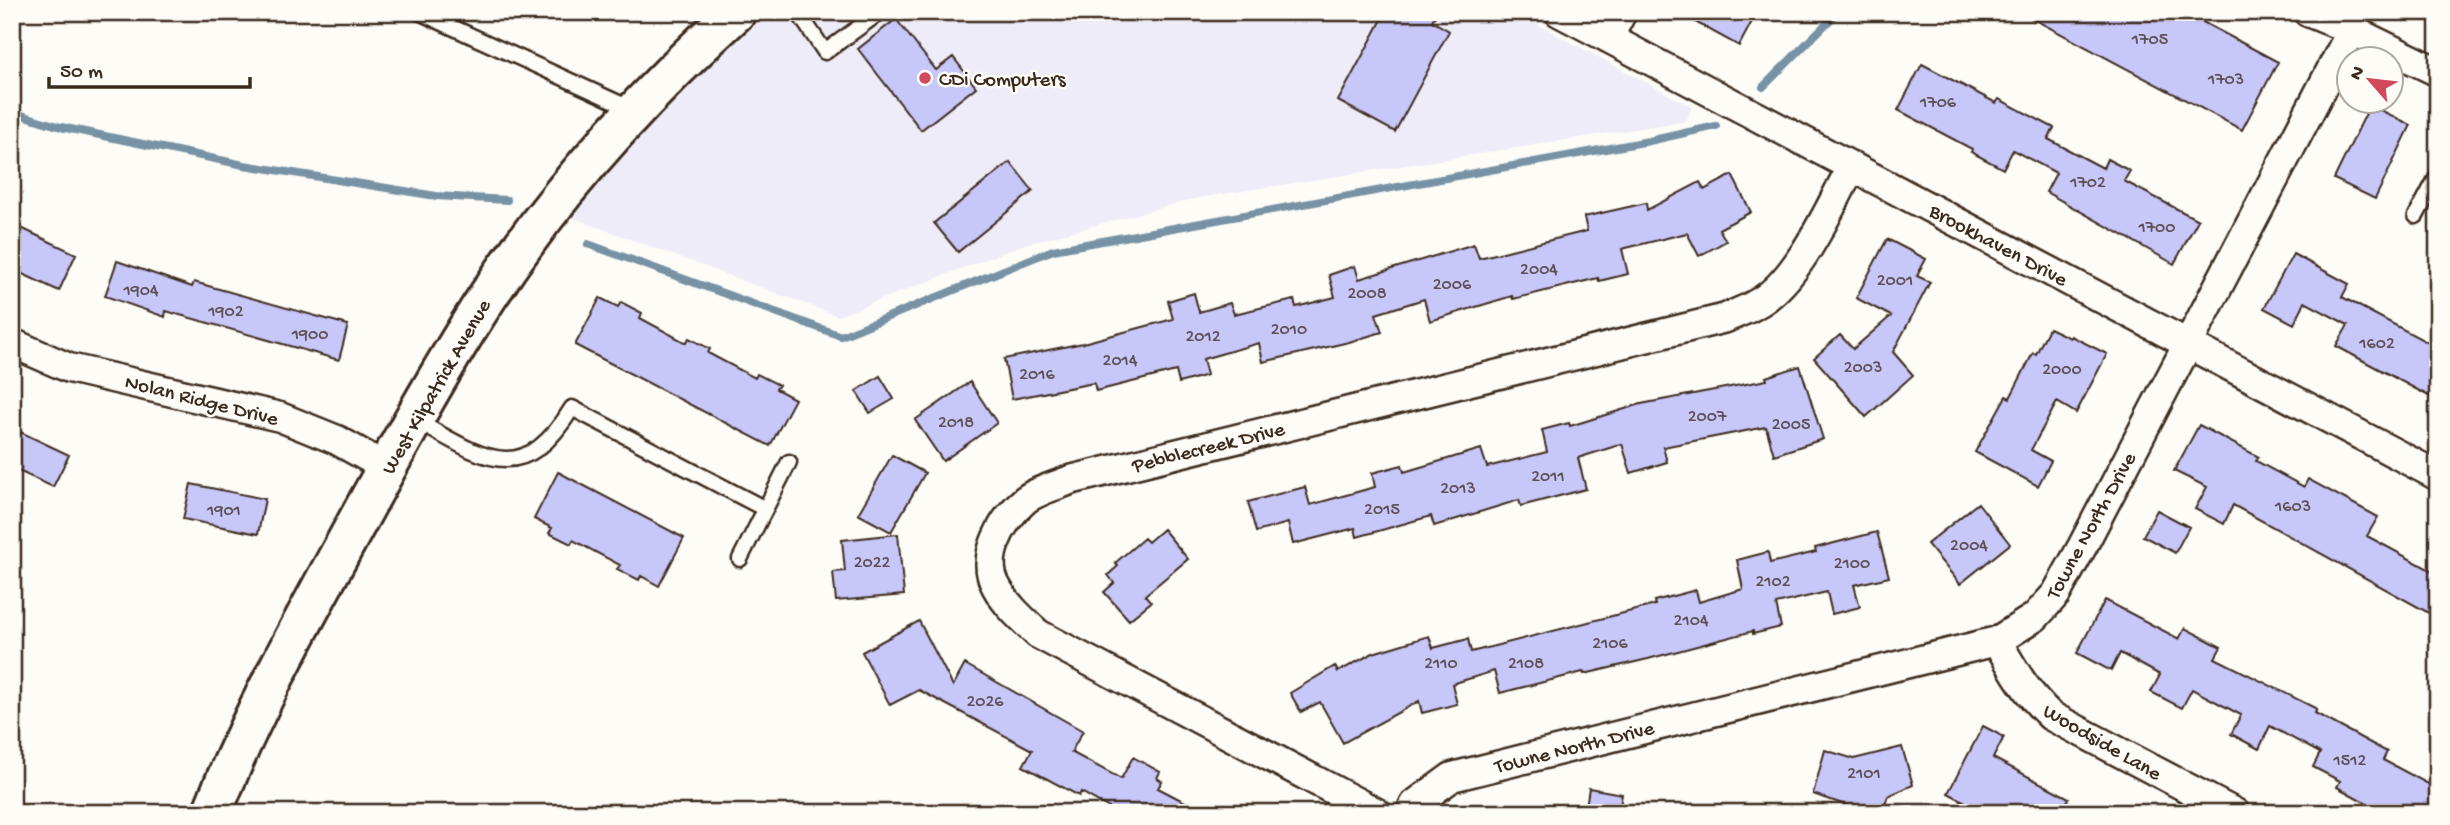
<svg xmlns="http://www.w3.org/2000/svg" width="2450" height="825" font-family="'Gochi Hand',sans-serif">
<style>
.built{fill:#edecf8}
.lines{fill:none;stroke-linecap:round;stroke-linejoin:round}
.stream{stroke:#7792a4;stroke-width:8}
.building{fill:#c8c7f9;stroke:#3b2a1e;stroke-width:2}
.service-casing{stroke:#3b2a1e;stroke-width:19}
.minor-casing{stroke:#3b2a1e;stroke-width:33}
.secondary-casing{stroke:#3b2a1e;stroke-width:44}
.service{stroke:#fdfcf7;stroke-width:14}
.minor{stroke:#fdfcf7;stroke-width:28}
.secondary{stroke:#fdfcf7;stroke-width:38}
.poi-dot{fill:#d1495b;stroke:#fdfcf7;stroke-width:2.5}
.labels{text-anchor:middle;stroke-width:5;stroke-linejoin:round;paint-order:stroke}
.number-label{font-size:18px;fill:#5e5155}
.poi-label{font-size:21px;fill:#3b2a1e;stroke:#fdfcf7;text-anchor:start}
.street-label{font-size:21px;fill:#3b2a1e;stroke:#fdfcf7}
</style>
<rect width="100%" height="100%" fill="#fdfcf7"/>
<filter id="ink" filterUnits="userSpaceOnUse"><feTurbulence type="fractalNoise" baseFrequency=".0143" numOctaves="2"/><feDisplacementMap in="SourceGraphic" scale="14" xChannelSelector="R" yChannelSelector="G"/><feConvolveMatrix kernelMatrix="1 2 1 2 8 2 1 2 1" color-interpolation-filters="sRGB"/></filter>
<g filter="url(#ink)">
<path class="built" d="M767 12H1514L1692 107 1686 121 1198 198 1025 244 838 316 568 216 649 121 687 82Z"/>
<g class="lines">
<path class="stream" d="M1763 87 1838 12
M12 112 61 127 244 165 436 196 507 200
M588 244 841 336 1053 250 1649 141 1716 126"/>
</g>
<path class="building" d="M1386 12H1437L1432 21 1449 31 1395 132 1338 101Z
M1677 12H1757L1739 46Z
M2020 12H2184L2278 62 2242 130Z
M896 19 936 70 953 57 976 87 921 130 858 49Z
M1922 64 1996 103 1999 99 2054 128 2048 139 2103 168 2107 159 2130 171 2124 181 2198 220 2174 264 2046 192 2056 173 2013 150 2003 169 1971 152 1972 149 1898 110Z
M2370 105 2411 125 2375 199 2334 179Z
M1010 162 1033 191 958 252 934 223Z
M1732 175 1751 212 1719 229 1726 241 1699 256 1687 233 1622 249 1628 274 1599 281 1598 278 1513 299 1512 296 1430 321 1424 299 1376 314 1382 332 1349 342 1263 362 1259 343 1203 359 1207 375 1179 383 1176 371 1096 391 1094 383 1012 399 1004 359 1083 343 1173 319 1168 301 1194 293 1199 312 1230 303 1234 314 1294 300 1296 307 1335 297 1329 275 1355 266 1359 279 1474 244 1479 258 1587 231 1584 217 1646 203 1647 210 1700 182 1704 190Z
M19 227 76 254 59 291 12 269V243Z
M1887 239 1926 259 1917 276 1930 282 1893 352 1913 375 1866 417 1814 358 1840 335 1853 349 1891 316 1856 298Z
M2293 254 2349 284 2342 297 2436 347 2438 343V401L2336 346 2348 325 2305 302 2294 324 2264 308Z
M117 261 192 287 194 282 348 325 339 360 166 311 165 317 105 296Z
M600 298 618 307 621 302 642 313 640 318 686 343 689 338 710 349 708 353 755 378 757 374 779 385 776 389 795 399 770 446 575 345Z
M2049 328 2070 338 2071 336 2107 354 2076 413 2057 402 2031 450 2051 461 2038 486 1975 452 2006 396 2010 398 2033 353 2036 354Z
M1800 366 1823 439 1774 455 1766 427 1663 447 1667 462 1631 473 1622 444 1578 458 1586 489 1521 506 1519 500 1434 526 1431 516 1357 537 1355 528 1293 544 1288 523 1256 532 1248 502 1305 487 1310 505 1375 487 1372 473 1402 465 1404 472 1481 449 1487 467 1547 452 1542 430 1569 423 1570 426 1641 404 1767 380 1766 377Z
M880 376 894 399 870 413 856 391Z
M970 382 997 423 943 461 915 420Z
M2199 425 2259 457 2256 461 2304 487 2308 479 2378 517 2367 536 2438 574V618L2233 505 2224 524 2195 509 2207 487 2174 471Z
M12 428 69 455 53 487 12 468Z
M892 455 925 473 891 532 858 514Z
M558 472 684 538 659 586 641 576 639 580 617 569 620 565 573 540 571 544 549 533 552 528 534 519Z
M191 484 265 499 258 534 183 519Z
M1978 503 2010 544 1960 584 1927 544Z
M2157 510 2189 527 2175 553 2143 536Z
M1163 529 1188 559 1145 595 1151 602 1129 620 1104 592 1114 583 1108 575 1118 566 1115 563 1144 538 1148 542Z
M1877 532 1889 577 1854 585 1860 607 1832 614 1827 592 1776 604 1781 627 1753 634V631L1648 659 1584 674 1583 672 1500 693 1494 671 1452 684 1457 704 1422 713 1419 701 1343 743 1320 702 1301 712 1290 693 1335 666 1338 672 1373 653 1429 636 1433 648 1468 639 1471 652 1655 605 1654 601 1696 590 1699 602 1743 589 1737 560 1768 552 1770 563 1816 552 1815 548Z
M898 534 904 595 836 601 833 572 845 571 842 540Z
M2105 600 2179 639 2185 628 2221 647 2215 658 2317 709 2315 713 2387 752 2383 760 2438 789V813H2385L2337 787 2340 781 2313 767 2320 753 2270 726 2259 749 2231 734 2241 715 2192 689 2182 708 2151 692 2160 675 2120 653 2111 671 2077 653Z
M919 621 953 686 965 664 1083 731 1071 752 1121 779 1133 757 1160 772 1157 778 1162 781 1158 788 1206 813H1118L1081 792 1079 796 1023 766 1032 750 919 690 890 705 862 652Z
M1983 726 2004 737 1993 758 2069 798 2061 813H1986L1948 793Z
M1902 747 1913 785 1888 796 1882 813H1855L1849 806 1813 794 1825 750 1854 759Z
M1589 788 1622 794 1619 813H1585Z"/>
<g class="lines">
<g class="service-casing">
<path id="service" d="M419 12 634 110
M798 12 825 52 880 12
M2416 216 2438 175
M415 420C482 457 522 490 572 408L765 509
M740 559 789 462"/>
</g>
<g class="minor-casing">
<path id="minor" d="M1559 12 2438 476
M2308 12 2352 30 2438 72
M1608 38 1622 12
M12 343 69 368 280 417 337 440 387 468
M1997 641C2013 669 2027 694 2051 716L2235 813
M1377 813 1038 634C1022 619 1006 605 996 586 980 557 1003 519 1025 500 1036 491 1056 486 1070 480L1726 318C1736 313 1747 310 1756 304 1798 282 1830 207 1852 166
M1410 813 1415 804 1452 777 1997 641 2035 617 2045 606 2056 594 2082 547 2352 30"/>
</g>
<g class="secondary-casing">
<path id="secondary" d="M212 813C250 716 301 625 351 533 394 454 437 375 486 299 555 193 642 97 736 12"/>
</g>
<use href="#service" class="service"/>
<use href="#minor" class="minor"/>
<use href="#secondary" class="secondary"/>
</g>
</g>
<circle class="poi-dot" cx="925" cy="78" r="7"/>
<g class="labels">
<g class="number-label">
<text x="2150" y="44">1705</text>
<text x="2226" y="84">1703</text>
<text x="1938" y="107">1706</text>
<text x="2088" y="187">1702</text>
<text x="2157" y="232">1700</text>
<text x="1539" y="274">2004</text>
<text x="1895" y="285">2001</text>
<text x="1452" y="289">2006</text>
<text x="141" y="295">1904</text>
<text x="1367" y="298">2008</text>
<text x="226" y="316">1902</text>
<text x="1289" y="334">2010</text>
<text x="310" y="339">1900</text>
<text x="1203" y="341">2012</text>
<text x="2377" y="348">1602</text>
<text x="1120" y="365">2014</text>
<text x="1863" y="372">2003</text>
<text x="2062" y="374">2000</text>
<text x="1037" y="379">2016</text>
<text x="1707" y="421">2007</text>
<text x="956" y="427">2018</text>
<text x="1791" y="429">2005</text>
<text x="1548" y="481">2011</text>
<text x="1458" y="493">2013</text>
<text x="2293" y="511">1603</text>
<text x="1382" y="514">2015</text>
<text x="224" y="515">1901</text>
<text x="1969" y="550">2004</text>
<text x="872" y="567">2022</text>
<text x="1852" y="568">2100</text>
<text x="1773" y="586">2102</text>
<text x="1691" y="625">2104</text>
<text x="1610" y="648">2106</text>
<text x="1441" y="668">2110</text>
<text x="1526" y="668">2108</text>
<text x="985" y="706">2026</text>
<text x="2350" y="765">1512</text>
<text x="1864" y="778">2101</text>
</g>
<g class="poi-label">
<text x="939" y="85">CDi Computers</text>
</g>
<g class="street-label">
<text transform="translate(1999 244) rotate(28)" y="7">Brookhaven Drive</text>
<text transform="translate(435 386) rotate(-60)" y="7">West Kilpatrick Avenue</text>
<text transform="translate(202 399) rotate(14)" y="7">Nolan Ridge Drive</text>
<text transform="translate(1208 446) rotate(-14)" y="7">Pebblecreek Drive</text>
<text transform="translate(2090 525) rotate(-61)" y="7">Towne North Drive</text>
<text transform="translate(2103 741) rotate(30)" y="7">Woodside Lane</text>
<text transform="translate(1574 746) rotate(-14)" y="7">Towne North Drive</text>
</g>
</g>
<rect width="2450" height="825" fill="none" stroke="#fdfcf7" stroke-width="42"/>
<rect x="21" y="21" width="2408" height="783" fill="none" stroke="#3b2a1e" stroke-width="2.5" filter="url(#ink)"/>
<g transform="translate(2370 80) rotate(298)"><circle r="33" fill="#fdfcf7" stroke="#afa8a0" stroke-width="2"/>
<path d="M0-5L12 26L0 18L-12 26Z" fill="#d1495b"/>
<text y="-10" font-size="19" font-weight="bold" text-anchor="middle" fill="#3b2a1e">N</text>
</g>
<path d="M49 77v10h201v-10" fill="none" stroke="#3b2a1e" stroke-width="3.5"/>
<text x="60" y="77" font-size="21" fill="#3b2a1e" stroke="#fdfcf7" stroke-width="5" paint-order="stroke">50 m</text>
</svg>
